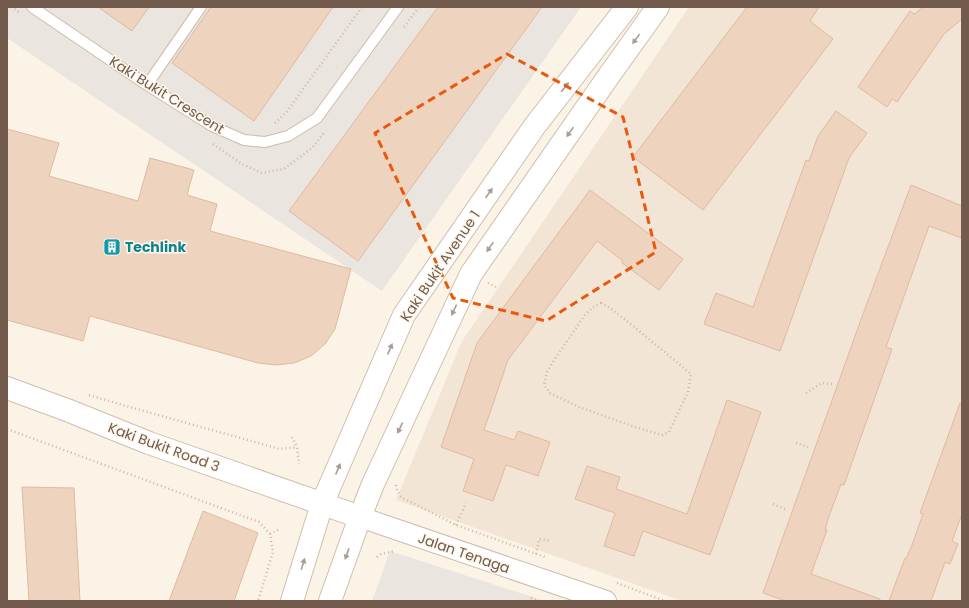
<svg xmlns="http://www.w3.org/2000/svg" width="969" height="608" font-family="Poppins,sans-serif">
<style>
.residential{fill:#f2e5d5}
.industrial{fill:#ebe5df}
.building{fill:#eed3bf;stroke:#dfbaa1}
.lines{fill:none;stroke-linecap:round;stroke-linejoin:round}
.lane-casing{stroke:#ccbbad;stroke-width:12}
.street-casing{stroke:#ccbbad;stroke-width:22}
.secondary-casing{stroke:#d0bdad;stroke-width:24}
.path{stroke:#d3b6a3;stroke-width:2.5;stroke-dasharray:1 3;stroke-linecap:butt}
.lane{stroke:#fff;stroke-width:10}
.street{stroke:#fff;stroke-width:20}
.secondary{stroke:#fff;stroke-width:22}
.oneway{fill:#aa9c94}
.marked{fill:none;stroke:#e8590c;stroke-width:3;stroke-dasharray:8 5;stroke-linejoin:round}
.labels{text-anchor:middle;stroke-width:3;stroke-linejoin:round;paint-order:stroke}
.street-label{font-size:14px;fill:#725a4d;stroke:#fef7ec}
.culture-label{font-size:14px;font-weight:bold;fill:#0d838f;stroke:#fef7ec;text-anchor:start}
</style>
<rect width="100%" height="100%" fill="#fbf3e6"/>
<path class="residential" d="M689 7H962V601H682L396 500 462 341Z"/>
<path class="industrial" d="M7 7H581L382 291 7 38Z
M390 551 545 601H372Z"/>
<path class="building" d="M98 7H149L132 31Z
M211 7H333L254 121 172 63Z
M438 7H542L358 261 289 211Z
M747 7H819L810 21 833 39 703 210 633 157Z
M924 7H962V19L944 34 897 102 892 99 887 107 858 87 910 11 914 14Z
M836 111 867 133 849 158 780 351 704 324 716 293 753 307 806 160 809 161 818 136Z
M7 129 59 143 49 176 138 201 150 158 194 170 187 195 217 204 210 231 351 269 335 329 325 344 311 356 294 363 276 365 258 363 90 316 83 341 7 320Z
M911 185 962 206V238L929 226 886 347 892 349 844 485 841 484 829 516 825 530H827L811 574 880 599V601H786L763 593 859 325Z
M590 190 683 259 659 290 622 263 623 261 597 241 508 360 484 430 514 440 518 431 550 442 538 476 506 465 493 501 463 491 474 459 441 447 477 343Z
M727 400 761 412 710 555 643 531 634 556 604 546 615 513 575 499 587 466 620 477 616 489 687 514Z
M960 403 962 404V514L952 541 958 544 950 564 945 562 931 601H889L905 558 906 559 912 545 923 514 920 513Z
M22 487 74 488 80 601H29Z
M203 511 258 533 234 601H169Z"/>
<g class="lines">
<g class="lane-casing">
<path id="lane" d="M32 7 147 85 212 126 244 140 265 142 288 136 317 118 398 7
M147 85 201 7"/>
</g>
<g class="street-casing">
<path id="street" d="M360 517 606 601"/>
</g>
<g class="secondary-casing">
<path id="secondary" d="M7 388 67 410 149 443 360 517
M292 601 322 504 404 315 534 127 627 7
M330 601 360 517 373 484 471 274 608 77 658 7"/>
</g>
<path class="path" d="M11 7 19 12
M404 27 419 7
M275 123 286 113 362 7
M213 144 242 164 262 173 284 169 312 148 325 132
M488 283 496 287
M601 303 610 308 632 325 691 374 688 392 669 432 662 435 635 427 579 407 550 393 544 385 547 372 556 357 585 315 593 307Z
M806 393 822 383 832 384
M89 395 133 408 280 449 297 447
M7 429 259 522 270 534 273 552 258 601
M292 437 297 447 299 464
M796 443 808 447
M396 485 397 490 401 497 456 525 545 557
M773 504 785 509
M456 525 466 503
M270 534 280 529
M536 554 539 539 551 541
M377 557 381 554 395 551
M617 583 665 601
M531 598 538 601"/>
<use href="#lane" class="lane"/>
<use href="#street" class="street"/>
<use href="#secondary" class="secondary"/>
</g>
<defs><path id="oneway-solid" d="M-6-.8H1V-3.2L6.5 0L1 3.2V.8H-6Z"/></defs>
<g class="oneway">
<use href="#oneway-solid" transform="translate(636 39) rotate(126)"/>
<use href="#oneway-solid" transform="translate(565 87) rotate(-52)"/>
<use href="#oneway-solid" transform="translate(570 132) rotate(125)"/>
<use href="#oneway-solid" transform="translate(489 193) rotate(-55)"/>
<use href="#oneway-solid" transform="translate(490 247) rotate(125)"/>
<use href="#oneway-solid" transform="translate(454 310) rotate(115)"/>
<use href="#oneway-solid" transform="translate(390 349) rotate(-67)"/>
<use href="#oneway-solid" transform="translate(400 428) rotate(115)"/>
<use href="#oneway-solid" transform="translate(338 469) rotate(-67)"/>
<use href="#oneway-solid" transform="translate(347 554) rotate(110)"/>
<use href="#oneway-solid" transform="translate(303 564) rotate(-73)"/>
</g>
<path class="marked" d="M507 54 623 117 656 252 546 321 453 298 375 133Z"/>
<defs>
<g id="building-square" transform="scale(0.9)"><rect x="-9" y="-9" width="18" height="18" rx="4" fill="#0f9aa8" stroke="#fef7ec"/><path d="M-4-6H4V6H1V3H-1V6H-4ZM-2.5-4.3h1.7v1.8h-1.7ZM.8-4.3h1.7v1.8H.8ZM-2.5-1h1.7V.8h-1.7ZM.8-1h1.7V.8H.8Z" fill="#fff"/></g>
</defs>
<g fill-rule="evenodd">
<use href="#building-square" x="112" y="247"/>
</g>
<g class="labels">
<g class="street-label">
<text transform="translate(167 95) rotate(32)" y="5">Kaki Bukit Crescent</text>
<text transform="translate(440 266) rotate(-56)" y="5">Kaki Bukit Avenue 1</text>
<text transform="translate(164 447) rotate(20)" y="5">Kaki Bukit Road 3</text>
<text transform="translate(464 553) rotate(19)" y="5">Jalan Tenaga</text>
</g>
<g class="culture-label">
<text x="125" y="252">Techlink</text>
</g>
</g>
<rect width="969" height="608" fill="none" stroke="#725a4d" stroke-width="16"/>
</svg>
